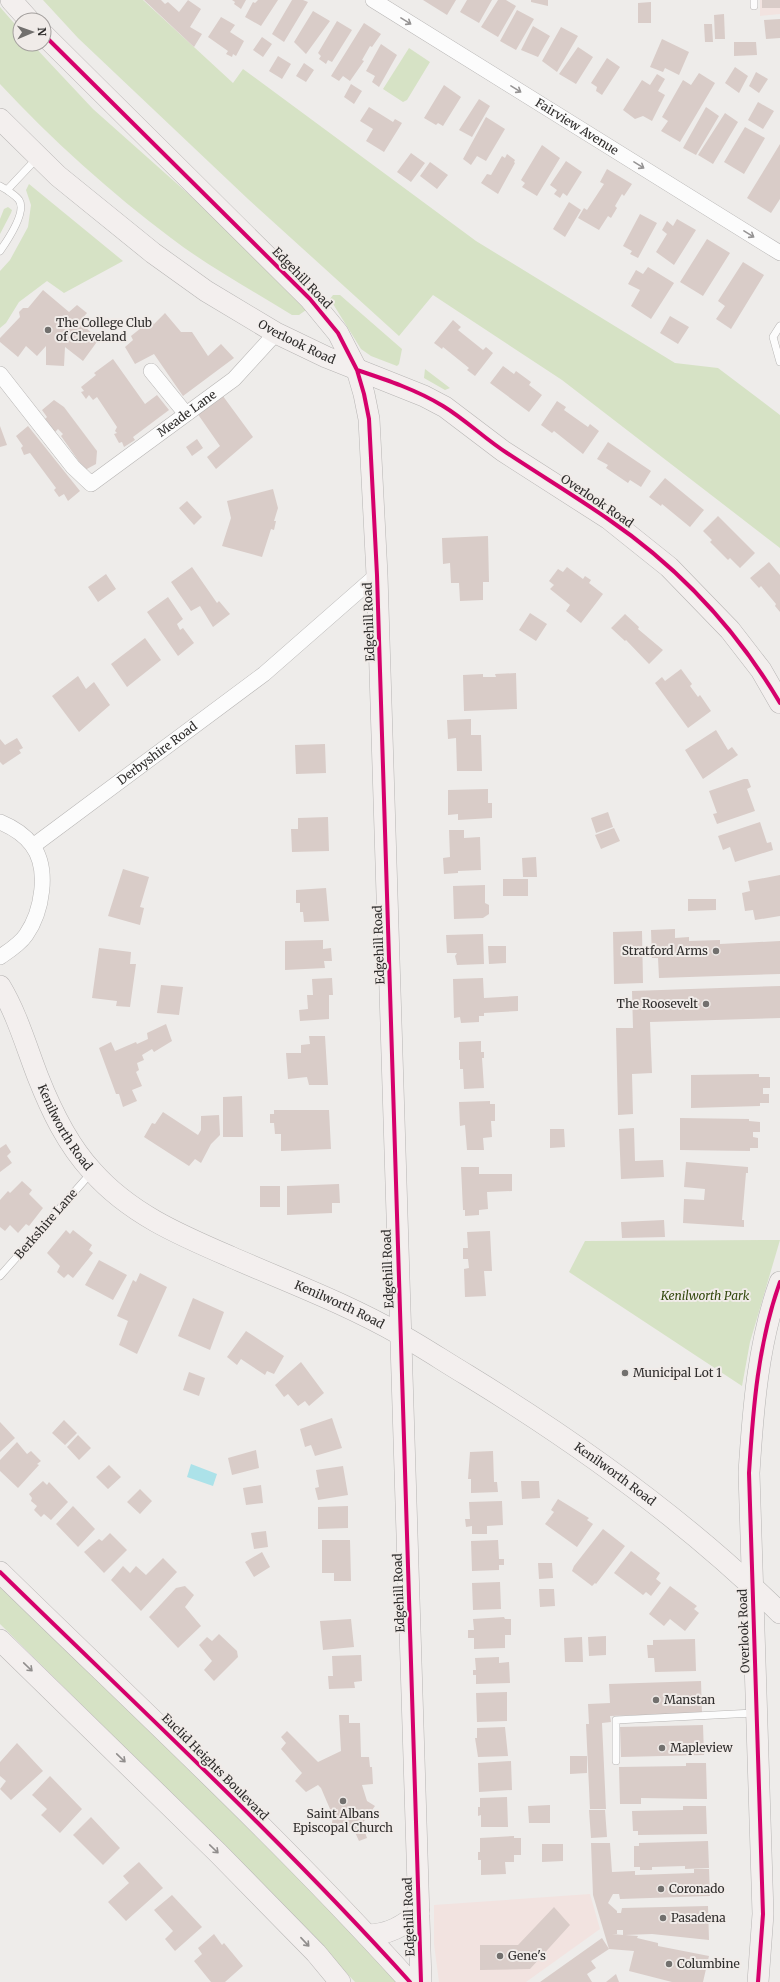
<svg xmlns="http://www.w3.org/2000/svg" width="780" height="1982" font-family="Merriweather,serif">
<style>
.commercial{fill:#f2e3e0}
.green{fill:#d6e2c5}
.water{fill:#ace2e9}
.building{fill:#d9ccc8;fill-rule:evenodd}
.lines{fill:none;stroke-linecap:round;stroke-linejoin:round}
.lane-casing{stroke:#b7b5b4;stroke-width:8}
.street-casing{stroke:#b7b5b4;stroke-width:16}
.secondary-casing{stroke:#b7b5b4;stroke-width:22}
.lane{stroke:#fcfcfc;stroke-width:7}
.street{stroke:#fcfcfc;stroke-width:15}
.secondary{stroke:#f3efee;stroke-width:21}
.cycleway-casing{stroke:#f0ebe8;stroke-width:6}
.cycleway{stroke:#d6006c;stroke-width:4}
.oneway{stroke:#969494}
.oneway2{stroke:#918e8d}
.poi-dot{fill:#72706e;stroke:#f0ebe8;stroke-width:1.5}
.labels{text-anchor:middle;stroke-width:4;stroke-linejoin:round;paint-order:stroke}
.street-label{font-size:12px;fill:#2f2d2c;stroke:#f0ebe8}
.poi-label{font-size:12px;fill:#2f2d2c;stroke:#f0ebe8;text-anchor:start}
.park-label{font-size:12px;font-style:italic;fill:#34490f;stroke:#f0ebe8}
</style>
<rect width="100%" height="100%" fill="#eeecea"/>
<path class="commercial" d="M760 0H780V14L760 16Z
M590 1894 600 1929 526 1982H439L434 1944V1905Z"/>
<path class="green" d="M43 0H143L233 83 243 69 476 241 675 363 718 368 780 415V548L562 380 433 295 399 336 248 199 78 38Z
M0 7 20 30V44H32L93 109 211 214 306 310 299 315H292C252 290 209 267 171 238 110 192 52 140 0 84Z
M409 48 430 62 407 100 403 102 383 89Z
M29 184 123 261 64 293 47 281 19 302 6 323 0 328V271L10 260 28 227 31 205 26 190Z
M8 207 12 210 11 213 0 234V219L4 209Z
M333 295H340L402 349 399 364 397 366 371 356 361 349 330 299Z
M425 369 450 388 445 390 424 378Z
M780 1240 750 1342 742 1386 569 1272 585 1241Z
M0 1583 317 1896 397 1982H355L254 1875 0 1624Z"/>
<path class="water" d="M191 1464 217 1474 213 1486 187 1477Z"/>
<path class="building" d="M144 0H161L165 4 168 2 179 12 188 0 201 9 190 27 202 34 194 47Z
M232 0H246L241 9 234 4 235 2Z
M258 0H278L261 26 245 17 253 2 255 3Z
M292 0H303L308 2 284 42 272 34Z
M423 0H456L447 15Z
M467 0H492L479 23 460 12Z
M498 0H506L516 6 498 37 481 27Z
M531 0H548V6L531 2Z
M762 0H780V8H762Z
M651 2V23H638V3Z
M517 10 534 19 516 50 500 41Z
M313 11 330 21 306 54 294 42Z
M724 14 725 39H715L714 15Z
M221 17 235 25 230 32 244 41 236 56 233 54 232 57 226 54 228 51 208 37Z
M780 19V38L766 39 764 20Z
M337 21 352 30 332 62 328 60 326 64 319 59 321 56 318 53Z
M364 23 381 34 372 47 370 46 362 60 364 61 350 81 343 76 339 81 331 76Z
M704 24H712L713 42H705Z
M533 26 550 36 538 57 521 50Z
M561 27 578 36 557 72 542 61Z
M262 37 272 44 263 57 253 50Z
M662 39 689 52 679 75 665 68 663 72 650 67Z
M734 42H756L757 55 734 56Z
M381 44 397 55 379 87 372 82 375 76 366 71Z
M578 47 593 57 576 84 559 74Z
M278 56 291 64 282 79 269 71Z
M607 58 620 67 602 95 596 91 597 87 591 83Z
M304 63 314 70 306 82 296 76Z
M735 67 748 76 739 93 725 83Z
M756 72 768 79 759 93 749 86Z
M699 73 715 83 680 142 661 131 668 121 662 117 683 80 691 85Z
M657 74 665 79 658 91 665 95 652 121 643 116 635 119 623 110 642 80 650 85Z
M351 84 362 91 354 104 344 97Z
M444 85 461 97 443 126 438 123 436 125 424 118Z
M479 99 490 106 472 137 459 130Z
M758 102 774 111 763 129 748 120Z
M369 107 393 122 395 119 402 123 384 152 366 141 373 129 360 121Z
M706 107 719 116 696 155 683 148Z
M725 113 738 122 713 164 698 155Z
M486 117 505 129 486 161 477 156 471 165 463 159Z
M745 127 765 138 744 174 724 162Z
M780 144V199L771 213 747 198Z
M542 145 560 158 537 196 522 187 525 183 521 180Z
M411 153 425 163 411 182 397 172Z
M507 154 515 160 514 162 515 163 498 194 481 183 487 174 491 175 502 156 505 158Z
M566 161 582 172 567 196 563 193 560 198 554 194 557 190 550 185Z
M430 162 448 175 437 189 420 176Z
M607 169 632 184 624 196 622 194 615 206 617 208 611 218 608 216 599 230 578 218 584 208 587 210 604 184 600 182Z
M569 202 581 210 565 237 553 229Z
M640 214 657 223 638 258 630 254 632 251 623 246Z
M677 219 696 230 674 265 656 252 667 234 662 230 667 221 673 226Z
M707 239 730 253 703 296 680 282Z
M743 262 764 275 731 329 716 319 725 306 718 301Z
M648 267 674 283 651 319 631 306 640 290 628 284 636 270 643 274Z
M43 290 69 312 77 305 87 313 79 322 99 339 83 361 65 347 64 366 46 365V346L37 356 26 346 18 357 0 342V338L20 317 19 312 23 308H28Z
M165 313 181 332H192L208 356 221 344 234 358 183 396 154 354 135 364 125 347 133 340 131 336 151 320 154 324Z
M670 316 689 327 678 344 660 333Z
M453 320 461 327 458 330 483 350 486 347 493 353 475 376 467 370 469 368 443 347 442 349 434 343Z
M113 359 145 404 157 395 169 410 133 437 135 440 124 447 122 442 119 443 114 434 117 433 115 431 117 427 97 397 93 400 89 395 86 399 81 392 84 391 81 387 96 375 94 373Z
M503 366 514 374 516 371 531 382 529 385 542 395 529 412 490 383Z
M220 392 253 437 216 469 207 457 220 446 197 413Z
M54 400 64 407 97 451 96 464 85 470 61 436 63 434 58 429 55 432 45 419 47 417 42 410Z
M557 401 566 407 564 410 588 427 590 424 599 431 583 454 554 431 552 433 541 425Z
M0 426 7 445 0 447Z
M28 426 80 491 68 501 64 494 59 497 54 490 56 488 30 453 24 455 21 448 23 446 16 436Z
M197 439 203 448 192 456 186 447Z
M608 442 651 471 641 487 630 480 628 483 606 468 608 465 597 459Z
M665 478 704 510 690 527 662 504 661 506 649 497Z
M273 489 278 508 274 521H276L274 530 271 529 262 557 222 546 231 518 227 501Z
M187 501 202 517 194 525 179 508Z
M718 516 755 553 740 568 730 558 728 560 710 542 712 540 703 531Z
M488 536 489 582H483V600L460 601 459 583H451L450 563 443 564 442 538Z
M769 562 780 575V612L775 606 776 604 761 586 759 588 750 578Z
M192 567 217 603 219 601 230 614 213 627 200 606 191 611 171 582Z
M567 567 583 579 585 576 591 580 589 583 603 594 581 623 566 611 570 605 550 589 554 585 549 581 558 569 563 572Z
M106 574 116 589 98 602 88 587Z
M168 597 183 619 177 624 180 630 183 628 194 643 178 656 147 612Z
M530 613 547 624 536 641 519 630Z
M625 614 639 627 638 629 663 650 649 664 626 640 625 641 611 628Z
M145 638 161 660 127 687 111 664Z
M681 669 692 684 690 686 698 697 700 695 711 711 688 728 655 683 662 677 665 681Z
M516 673 517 709 464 711 463 675 483 674V677H496L495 674Z
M78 676 86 689 94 682 110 705 79 732 52 696Z
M471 719V735H481L482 771H457L456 738 448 739 447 720Z
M716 730 728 750 732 747 738 755 703 779 685 750Z
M17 738 23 748 19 750 21 753 3 765 0 762V739L5 745Z
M325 744 326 773 296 774 295 745Z
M744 779H748L751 787 747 789 755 811 717 824 713 814 717 813 709 791Z
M488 789V803H492V818L458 820V814L448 815V790Z
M608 812 613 827 596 833 591 818Z
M328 817 329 851 292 852 291 829H298V818Z
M760 822 767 843 771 842 773 850 735 862 730 847 723 850 718 836Z
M614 828 620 841 601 849 595 835Z
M449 830H464V838L480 837 481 870 458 871V873L444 874 443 858 450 857Z
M536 857 537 877H523L522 858Z
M123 869 149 877 140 907 144 908 140 925 108 916Z
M780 875V916L755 920 753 910 745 911 742 893 750 891 748 881Z
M503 879H528V896H503Z
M485 885V903L489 905V914L483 918 454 919 453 886Z
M326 888 329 921 304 922 303 912H300V903H296V890Z
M688 899H716V910L688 911Z
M675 929V938L689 937V941L720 940V944L780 941V974L659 978 658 958H652L651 930Z
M642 931 643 983 614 984 613 932Z
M483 934 484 964 457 965 455 956 457 953H447L446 935Z
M323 940V949L331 948 332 961H324L325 968 285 970V941Z
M488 946H506V963L489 964Z
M99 948 131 952 130 964H136L130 1007 116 1006 117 1001 92 998Z
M332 978 333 995H329V1019L300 1021 299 1010 308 1009 307 995H313L312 979Z
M483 978 484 998 518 996V1011L484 1013V1016H479V1022L461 1023 460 1017 454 1018 453 979Z
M161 985 183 987 179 1015 157 1013Z
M780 986V1018L650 1022 652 1073 632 1074 633 1114 618 1115 616 1028H633L632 991Z
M166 1024 172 1041 154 1052 152 1049 142 1055 144 1060 137 1063 139 1070 136 1072 142 1086 132 1090 137 1101 123 1107 119 1094H116L99 1048 111 1042 115 1051 136 1042 137 1044 148 1039 147 1033Z
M309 1036H325L328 1085H309L307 1077 288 1079 286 1053H301V1045L310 1044Z
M481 1041V1052H484V1058H482L484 1088 464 1089 463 1069H460V1060H459V1042Z
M759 1074V1077H770V1088H763V1094H769V1103H760V1106L691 1108V1075Z
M242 1096 243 1137H223V1097Z
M490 1101V1104H495V1121H491L492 1137 483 1138 484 1150H467L465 1125 460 1126 459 1102Z
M274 1110H329L331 1149 281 1151V1134H275L274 1123H270V1114H274Z
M163 1112 198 1135 201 1130V1116L219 1115 220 1135 211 1144 201 1163 195 1159 189 1166 144 1137 152 1123 155 1124Z
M680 1118 749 1119V1121L760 1122V1132H753V1137L758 1138V1148H750V1151L680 1150Z
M634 1128 635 1161 663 1160 664 1177 621 1179 619 1129Z
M550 1129H564L565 1147 550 1148Z
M6 1144 11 1152 7 1156 12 1163 0 1172V1148Z
M686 1162 748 1167V1173H746L742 1220H744V1227L683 1223 684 1199 704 1200 705 1189 684 1187Z
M461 1167H479V1174H512V1191L487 1192 488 1209 479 1210V1215L465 1216V1210H463Z
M22 1181 32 1190 29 1194 43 1208 29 1226 26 1224 18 1233 10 1225 5 1231 0 1227V1200L8 1191 10 1193Z
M339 1184 340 1203H332V1213L287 1215V1186Z
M260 1186H280V1207H260Z
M664 1220 665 1237 622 1238 621 1222Z
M66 1230 70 1234 73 1230 92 1245 89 1250 93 1253 73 1278 68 1274 64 1278 57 1272 60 1266 47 1253Z
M490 1231 492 1271H484L486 1296 465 1297 464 1269 469 1268 468 1259H463V1248H468L467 1232Z
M99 1260 127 1275 113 1300 85 1285Z
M140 1273 167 1287 137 1354 119 1345 128 1321 117 1316 133 1280 136 1282Z
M193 1298 224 1312 210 1350 178 1336Z
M246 1331 284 1356 274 1374 267 1371 265 1375 241 1359 237 1365 227 1357Z
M301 1362 324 1393 309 1406 305 1401 298 1406 288 1394 284 1397 275 1385Z
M189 1372 205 1378 199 1396 183 1390Z
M332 1418 342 1448 315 1456 311 1445 305 1447 300 1429Z
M64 1420 77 1433 65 1445 52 1433Z
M0 1422 15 1438 0 1452Z
M78 1435 91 1448 79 1460 67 1447Z
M17 1442 27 1454 31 1451 41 1461 37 1464 39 1465 18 1488 0 1471V1460Z
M256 1450 259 1468 232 1475 228 1458Z
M493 1451 494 1482H497L498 1492 471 1493V1479H468L470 1452Z
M109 1465 121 1477 108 1489 96 1477Z
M343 1466 348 1495 318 1500 315 1488 319 1487 316 1470Z
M43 1481 47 1485 49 1482 68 1502 51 1520 44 1514 41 1517 34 1510 37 1506 31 1501 32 1498 29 1494Z
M521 1481H539L540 1498 522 1499Z
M261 1485 263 1503 246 1505 243 1488Z
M140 1489 152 1501 140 1514 127 1502Z
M558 1499 589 1518 587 1520 593 1524 577 1547 545 1524 554 1512 551 1510Z
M502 1501 503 1525 487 1526V1534H472V1526L466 1527 465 1519H470L469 1502Z
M73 1506 95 1529 78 1547 56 1524Z
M348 1506V1528L318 1529V1507Z
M603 1529 625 1546 596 1584 595 1583 592 1586 572 1571 574 1566Z
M266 1531 268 1547 254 1549 251 1533Z
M110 1533 127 1550 104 1573 84 1552 99 1539 102 1541Z
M322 1540H350L351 1581H334V1573H322Z
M498 1540 499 1559H504V1565H499V1570L472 1571 471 1541Z
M631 1551 660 1573 656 1579 661 1583 651 1596 646 1592 643 1595 614 1573Z
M262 1552 270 1567 254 1577 245 1562Z
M163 1558 177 1572 141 1611 111 1580 123 1566 130 1573 136 1566 146 1575Z
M538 1563H552L553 1578 539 1579Z
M500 1582 501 1609 473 1610 472 1583Z
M185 1586 194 1595 185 1607 201 1626 178 1648 149 1617 176 1588Z
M670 1586 697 1606 694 1609 699 1613 685 1631 670 1619 664 1626 649 1614Z
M539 1589H554L555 1606 540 1607Z
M504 1617 505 1619H511V1635H505V1648L474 1649V1638H468V1630H474L473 1619Z
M351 1619 354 1647 323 1650 320 1621Z
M219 1634 237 1651 238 1657 214 1681 204 1670 212 1661 199 1645 207 1637 212 1641Z
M606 1636V1655L589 1656 588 1637Z
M582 1637 583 1662H565L564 1638Z
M695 1639 696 1671 655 1672 654 1658H648L647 1645H653V1640Z
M361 1655 362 1681 354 1682 355 1688 329 1689 328 1676H333L332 1656Z
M499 1657V1663L509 1662 510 1683 476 1684V1675H473V1670H476L475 1658Z
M701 1681 702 1713 610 1716 611 1722 602 1723 606 1809H590L586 1724H589L588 1704 610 1703 609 1684Z
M507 1692V1721L477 1722 476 1693Z
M339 1715H349V1723H360L361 1757H369L370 1767H372L373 1784 362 1785 367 1801 375 1806 362 1824 367 1838 359 1841 353 1828 332 1823 333 1816 321 1788 318 1785 306 1792 295 1781 302 1773 281 1749 286 1743 281 1737 287 1731 318 1762 341 1751Z
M703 1725 704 1755 621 1757 620 1727Z
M505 1727 508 1756 478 1757 475 1738H477V1728Z
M17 1743 43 1771 11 1800 0 1789 6 1781 0 1776V1762Z
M570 1756H587V1773L570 1774Z
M511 1761 512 1790 479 1792 478 1763Z
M686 1763H706L707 1799 641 1798V1804H620L619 1767 686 1766Z
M50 1776 82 1809 60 1833 41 1815 47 1809 32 1795Z
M507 1797 508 1827H481V1815L478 1816V1807H480V1798Z
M550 1805V1823H529L528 1806Z
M683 1806H706L707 1834 638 1835V1831H633L632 1811 683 1810Z
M589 1810H605L607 1837 591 1838Z
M91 1817 120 1848 103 1865 73 1835Z
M514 1836V1838H521V1855H514V1862H505L506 1874 481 1875V1860H478V1852H480V1838Z
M708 1841 709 1868 685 1869V1866L652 1867V1870H640V1867H634V1846H639V1843Z
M591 1843H610L612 1872 635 1871V1875L694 1873V1869H709L710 1896 620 1899 619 1894H613L608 1903 617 1911V1913H621L622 1908 708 1906 709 1940 652 1934 625 1935 638 1936 637 1938 658 1943V1946L709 1956 703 1982H672L629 1971 634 1951 609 1949 593 1895ZM617 1930H623V1935L612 1934H617Z
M542 1844H563V1861L542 1862Z
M139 1862 163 1888 126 1921 108 1902 129 1883 123 1876Z
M172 1895 202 1927 175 1951 165 1939 173 1931 154 1910Z
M554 1907 570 1925 530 1969 480 1970V1945H518Z
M214 1934 222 1945 224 1943 243 1966 225 1982H211L194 1961 202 1954 198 1948Z
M602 1938 609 1949 591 1961 596 1968 587 1974 592 1982H540Z
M616 1974 619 1982H606Z"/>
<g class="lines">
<g class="lane-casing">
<path id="lane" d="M754 0V6
M0 186 7 190
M0 251C7 241 27 212 19 200 16 196 11 193 7 190L38 157
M780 326 773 337 780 362
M0 1276 91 1173
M616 1761V1720L754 1713"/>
</g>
<g class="street-casing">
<g id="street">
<path id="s1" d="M373 0 780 253"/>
<path d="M151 371 186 414"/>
<path id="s2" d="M0 374 73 467 91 484 234 379 276 333"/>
<path d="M0 822C12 827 24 834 32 845 50 869 42 912 26 935 20 944 9 951 0 957"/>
<path id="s3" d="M33 846 264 674 377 575"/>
</g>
</g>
<g class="secondary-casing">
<g id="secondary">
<path d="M11 0 29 20"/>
<path d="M44 35 310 299 338 333 357 370 364 394 369 419 377 575 421 1982"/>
<path id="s4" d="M0 119 58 176 153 253 206 291 276 333 326 357 424 396 445 407 503 451 609 519 669 567 730 630 761 670 780 703"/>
<path id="s5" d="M0 986C17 1014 26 1046 38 1077 51 1110 67 1144 92 1171 130 1214 180 1235 231 1257 288 1282 347 1304 401 1335 423 1347 445 1362 467 1375 578 1443 687 1521 780 1613"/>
<path d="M0 1572C138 1707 280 1838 410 1982"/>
<path d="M0 1640 218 1853 316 1953 340 1982"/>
<path d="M367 1935C388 1935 403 1926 419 1913"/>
<path d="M758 1982 763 1914 749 1473C753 1409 758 1343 780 1282"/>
</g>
</g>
<use href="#lane" class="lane"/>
<use href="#street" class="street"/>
<use href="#secondary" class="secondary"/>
<g class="cycleway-casing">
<path id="cycleway" d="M44 35 310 299 338 333 357 370 364 394 369 419 377 575 421 1982
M357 370C387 380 417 390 443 406 466 420 485 439 507 453 540 475 575 496 608 519 678 567 737 630 780 703
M0 1572C138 1707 280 1838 410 1982
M758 1982 763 1914 749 1473C753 1409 758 1343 780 1282"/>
</g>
<use href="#cycleway" class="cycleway"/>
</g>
<defs><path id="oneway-shaft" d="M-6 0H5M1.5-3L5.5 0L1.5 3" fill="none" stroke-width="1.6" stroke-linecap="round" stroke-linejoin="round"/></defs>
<g class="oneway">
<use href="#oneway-shaft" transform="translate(406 21) rotate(32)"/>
<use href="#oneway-shaft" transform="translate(516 89) rotate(32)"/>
<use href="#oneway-shaft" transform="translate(639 165) rotate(32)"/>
<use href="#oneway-shaft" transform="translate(749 234) rotate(32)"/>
</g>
<g class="oneway2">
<use href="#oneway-shaft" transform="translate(28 1667) rotate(44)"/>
<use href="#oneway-shaft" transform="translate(121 1758) rotate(44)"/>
<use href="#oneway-shaft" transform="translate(214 1849) rotate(44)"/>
<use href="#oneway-shaft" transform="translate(305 1942) rotate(47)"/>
</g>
<g class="poi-dot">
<circle cx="48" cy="330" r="4"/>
<circle cx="716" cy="951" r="4"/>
<circle cx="706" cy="1004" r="4"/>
<circle cx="625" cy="1373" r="4"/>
<circle cx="656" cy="1700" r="4"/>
<circle cx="662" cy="1748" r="4"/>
<circle cx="343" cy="1801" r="4"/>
<circle cx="661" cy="1889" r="4"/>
<circle cx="663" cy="1918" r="4"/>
<circle cx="500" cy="1956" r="4"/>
<circle cx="669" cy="1964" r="4"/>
</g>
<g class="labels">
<g class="street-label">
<text dy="4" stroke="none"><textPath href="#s1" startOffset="240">Fairview Avenue</textPath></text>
<text transform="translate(302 278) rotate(46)" y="4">Edgehill Road</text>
<text dy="4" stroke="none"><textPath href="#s4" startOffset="373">Overlook Road</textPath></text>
<text dy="4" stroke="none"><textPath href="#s2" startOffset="262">Meade Lane</textPath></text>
<text transform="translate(597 501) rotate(34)" y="4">Overlook Road</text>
<text transform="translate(369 622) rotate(-92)" y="4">Edgehill Road</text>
<text dy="4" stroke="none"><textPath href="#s3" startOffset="155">Derbyshire Road</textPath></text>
<text transform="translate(379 945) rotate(-92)" y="4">Edgehill Road</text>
<text dy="4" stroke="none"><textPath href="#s5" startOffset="156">Kenilworth Road</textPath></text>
<text transform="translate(46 1224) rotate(-49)" y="4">Berkshire Lane</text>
<text transform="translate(388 1269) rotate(-92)" y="4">Edgehill Road</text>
<text dy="4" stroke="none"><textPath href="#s5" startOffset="491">Kenilworth Road</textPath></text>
<text dy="4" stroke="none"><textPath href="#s5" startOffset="815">Kenilworth Road</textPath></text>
<text transform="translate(399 1593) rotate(-92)" y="4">Edgehill Road</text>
<text transform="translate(744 1631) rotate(-92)" y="4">Overlook Road</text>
<text transform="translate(215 1767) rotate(45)" y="4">Euclid Heights Boulevard</text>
<text transform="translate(409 1917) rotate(-92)" y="4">Edgehill Road</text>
</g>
<g class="poi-label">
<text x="56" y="327">The College Club<tspan x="56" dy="14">of Cleveland</tspan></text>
<text x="708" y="955" text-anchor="end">Stratford Arms</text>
<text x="698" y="1008" text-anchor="end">The Roosevelt</text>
<text x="633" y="1377">Municipal Lot 1</text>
<text x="664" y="1704">Manstan</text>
<text x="670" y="1752">Mapleview</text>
<text x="343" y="1818" text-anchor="middle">Saint Albans<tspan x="343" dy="14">Episcopal Church</tspan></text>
<text x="669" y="1893">Coronado</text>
<text x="671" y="1922">Pasadena</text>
<text x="508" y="1960">Gene's</text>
<text x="677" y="1968">Columbine</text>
</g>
<g class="park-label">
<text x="705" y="1300">Kenilworth Park</text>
</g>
</g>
<g transform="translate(32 32) rotate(88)"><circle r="19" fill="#f0ebe8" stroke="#a39f9d"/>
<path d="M0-3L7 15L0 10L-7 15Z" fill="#72706e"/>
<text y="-6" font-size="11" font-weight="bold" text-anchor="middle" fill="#2f2d2c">N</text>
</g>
</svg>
